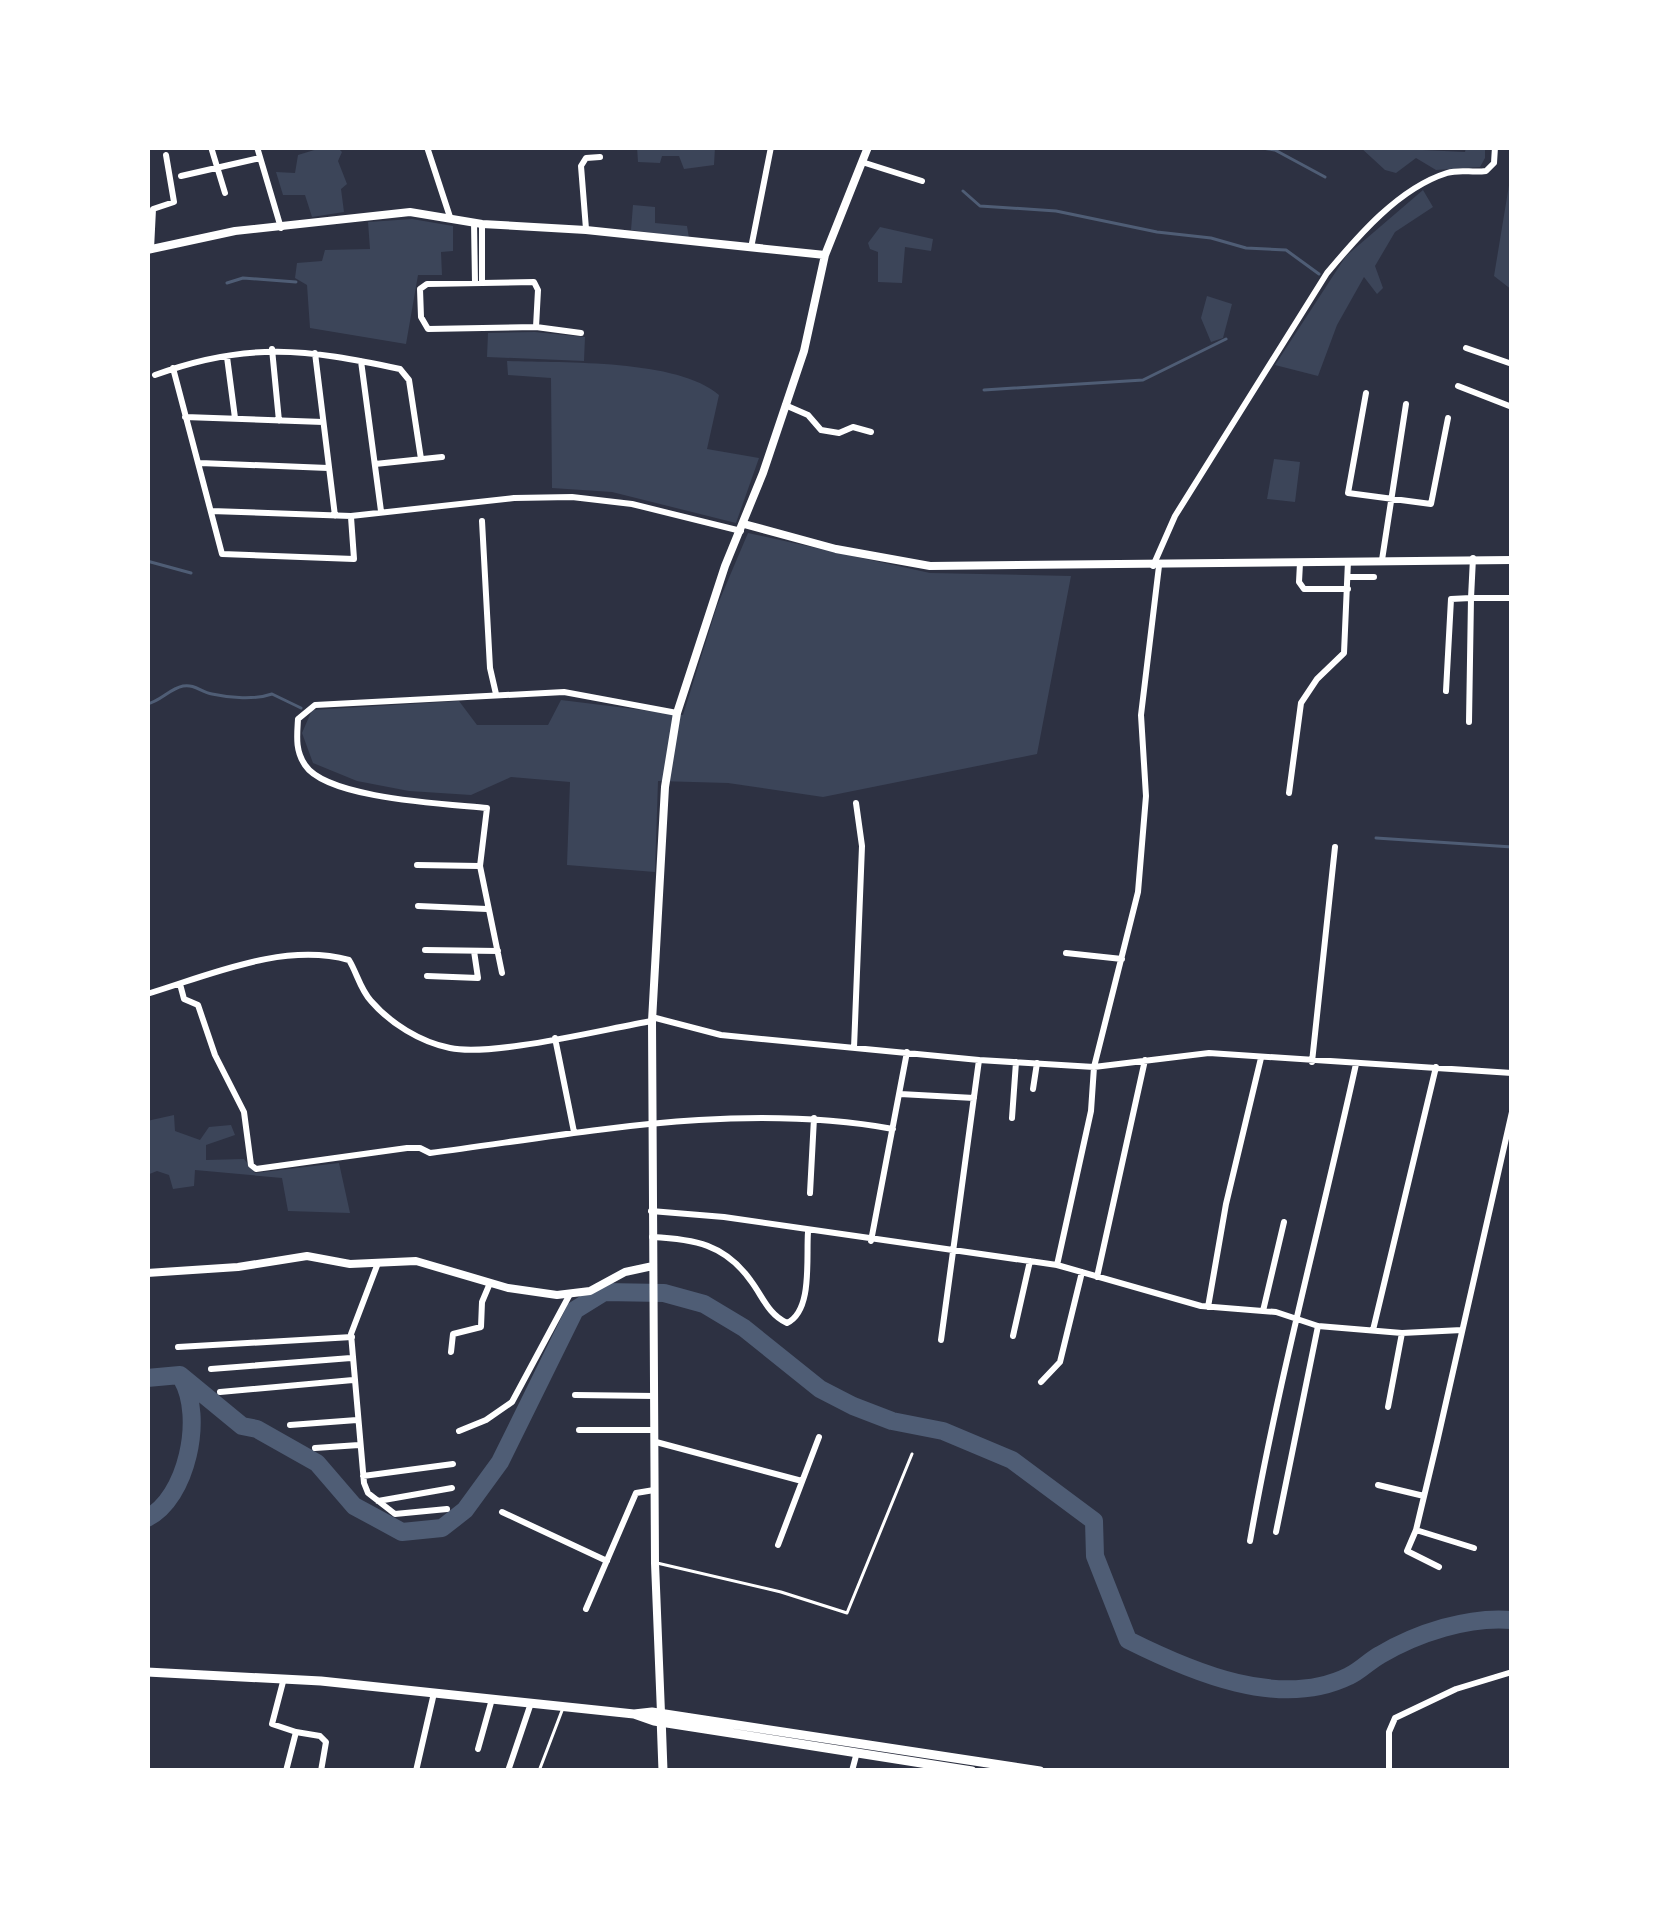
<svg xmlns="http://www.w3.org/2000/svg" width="1659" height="1918" font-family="Ubuntu,sans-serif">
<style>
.green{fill:#3c4559}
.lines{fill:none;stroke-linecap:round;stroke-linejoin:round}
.stream{stroke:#4f5d75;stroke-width:3}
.river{stroke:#4f5d75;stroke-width:18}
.service{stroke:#fff;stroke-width:3}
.minor{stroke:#fff;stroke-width:6}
.tertiary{stroke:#fff;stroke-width:8}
.secondary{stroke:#fff;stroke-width:9}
.trunk{stroke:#fff;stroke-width:9}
</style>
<rect width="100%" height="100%" fill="#2d3142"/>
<path class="green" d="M324 147H337L342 152 338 161 347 184 341 189 344 212 312 217 305 195H283L276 172 295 173 298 155Z
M637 147H715L714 165 684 169 679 156H662L660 163 638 162Z
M1360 147 1465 152 1466 147H1485V158L1480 167 1436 170 1416 158 1396 173 1385 170Z
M1512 167V290L1494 276Z
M1423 190 1433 207 1395 232 1375 266 1383 288 1377 294 1364 277 1337 325 1318 376 1275 365 1346 256Z
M633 205 655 207V223L687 226 689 238 631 230Z
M412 219 453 226V251L441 252 442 275H418L406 344 310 328 307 285 295 278 297 263 322 261 325 250 370 249 368 222Z
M880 227 933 239 931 251 905 247 902 283 878 282V252L870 249 868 243Z
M1207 296 1232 304 1223 338 1211 342 1201 318Z
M535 332 585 337 584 361 487 357 488 333Z
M507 361C563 363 678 359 719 395L707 449 759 458 736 523 612 492 552 488 551 378 508 375Z
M1274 459 1300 462 1295 502 1267 499Z
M748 533 930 573 1071 576 1037 754 823 797 728 783 658 781 655 872 567 865 570 782 511 777 471 795 409 791 357 781 313 763 302 733 312 710 459 701 477 725H548L561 700 683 715 717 606Z
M174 1115 175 1131 200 1140 209 1127 231 1125 235 1135 206 1145V1160L244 1159 255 1173 339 1163 350 1213 288 1211 282 1178 195 1170 194 1186 173 1189 169 1175 157 1171 147 1175V1121Z"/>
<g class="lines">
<path class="stream" d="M1255 147 1275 150 1325 177
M963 191 980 206 1056 211 1157 232 1211 238 1246 248 1286 250 1319 274
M227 283 243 278 296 282
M984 390 1143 380 1226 339
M147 561 191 573
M147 704C161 701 169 689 183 686 195 684 201 692 212 694 230 698 255 700 272 694L301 708
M1376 838 1512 847"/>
<path class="river" d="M147 1378 180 1375 242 1426 257 1429 317 1463 354 1506 402 1532 442 1528 465 1510 500 1462 575 1310 604 1292 664 1293 704 1304 744 1328 820 1389 853 1406 892 1421 943 1431 1012 1460 1094 1521 1095 1556 1128 1640C1192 1672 1280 1710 1349 1676 1360 1671 1369 1661 1380 1655 1417 1633 1469 1616 1512 1620
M147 1518C187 1498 204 1417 182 1379"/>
<path class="service" d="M657 1563 781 1592 847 1613 912 1454
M539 1771 563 1708"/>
<path class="minor" d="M211 147 225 193
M257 147 281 228
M427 147 450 217
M862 162 922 181
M181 176 260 158
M474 222 475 283
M586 229 581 166 586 158 600 157
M751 248 771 147
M151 249 153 209 174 202 166 155
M482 283V224
M536 327 538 290 534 282 427 284 420 289 421 317 428 329 536 327 581 333
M1466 348 1512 364
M272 349 279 421
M315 353 335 516
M227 357 235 418
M361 361 381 511
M173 368 222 554 354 559 351 517
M155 375C247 341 307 349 400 369L409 380 421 459
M1458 386 1512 407
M1366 393 1348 493 1431 504 1448 418
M785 405 808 415 821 430 839 433 853 427 871 432
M185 417 323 422
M200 463 328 468
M375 464 442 457
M211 511 351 516 514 498 572 497 632 504 741 531
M482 521 490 668 496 694
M1382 560 1406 404
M1300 563 1299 582 1304 589H1348
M1153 566 1175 516 1327 273C1358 236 1399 188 1447 173 1460 169 1472 173 1486 171L1494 163 1495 147
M1348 577H1374
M1446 691 1451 599 1471 598 1473 558
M1469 722 1471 598H1512
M1289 793 1301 703 1317 679 1344 653 1348 561
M417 865 479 866
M418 906 487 909
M425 950 498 951
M1066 953 1122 959
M502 973 480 866 487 808C448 804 327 799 305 765 295 750 297 736 298 719L315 705 564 692 677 713
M427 976 478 978 474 951
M180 984 184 999 198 1005 215 1055 244 1112 251 1165 256 1169 407 1148H420L430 1153C583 1133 739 1101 893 1129
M147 994C210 975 283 942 349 960 357 973 360 989 371 1001 390 1023 420 1042 450 1048 493 1057 604 1029 652 1021
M652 1017 721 1035 979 1060 1094 1067 1209 1053 1512 1073
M555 1038 574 1132
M854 1048 862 846 856 803
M1312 1062 1335 847
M1033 1089 1037 1063
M900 1094 974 1098
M1012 1118 1016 1062
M810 1193 814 1118
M651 1211 724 1217 1057 1265 1201 1306 1276 1312 1318 1326 1402 1333 1462 1330
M652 1237C694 1239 725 1244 751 1281 763 1297 768 1314 787 1323 813 1311 806 1258 808 1232
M871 1241 907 1052
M378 1263 351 1334 364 1483 368 1493 395 1514 447 1509
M1057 1265 1091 1111 1094 1067 1138 892 1146 796 1141 715 1159 566
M1097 1277 1145 1060
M1208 1307 1226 1204 1261 1058
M1263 1311 1284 1222
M1373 1330 1436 1067
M1013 1336 1030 1261
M941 1340 979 1060
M178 1347 352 1337
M451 1352 453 1334 481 1327 482 1302 490 1283
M211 1369 351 1358
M1041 1382 1060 1362 1082 1272
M220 1392 353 1380
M575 1395 655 1396
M1388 1407 1402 1333
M290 1425 357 1420
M579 1430H654
M459 1431 486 1420 512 1402 570 1294
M656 1442 802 1481
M315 1448 359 1445
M363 1476 453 1464
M1378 1485 1424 1496
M378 1501 452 1488
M502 1512 607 1561
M1416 1530 1474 1548
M1276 1532 1318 1326
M1250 1541C1278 1381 1321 1223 1356 1064
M778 1545 819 1437
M1439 1567 1407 1551 1416 1530 1437 1442 1512 1112
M586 1609 636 1493 654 1490
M284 1678 272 1724 296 1732 286 1771
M296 1732 320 1736 326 1742 321 1771
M478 1749 492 1699
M416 1771 434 1693
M508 1771 531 1703
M852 1771 857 1752
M1389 1771V1732L1395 1718 1456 1689 1512 1672"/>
<path class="tertiary" d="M147 250 235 231 410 212 482 224 586 230 825 255
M744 524 836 549 930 566 1512 560
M147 1273 238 1267 307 1256 350 1264 416 1261 508 1288 557 1295 590 1291 625 1272 653 1266
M661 1713 655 1563 652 1021 665 787 677 713 725 566 763 473 804 351 825 255 868 147"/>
<path class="secondary" d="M661 1716 663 1771"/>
<path class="trunk" d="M147 1672 321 1681 634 1714 652 1712 1040 1771
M634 1714 654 1721 972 1771"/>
</g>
<rect width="1659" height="1918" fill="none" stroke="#ffffff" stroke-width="300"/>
</svg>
